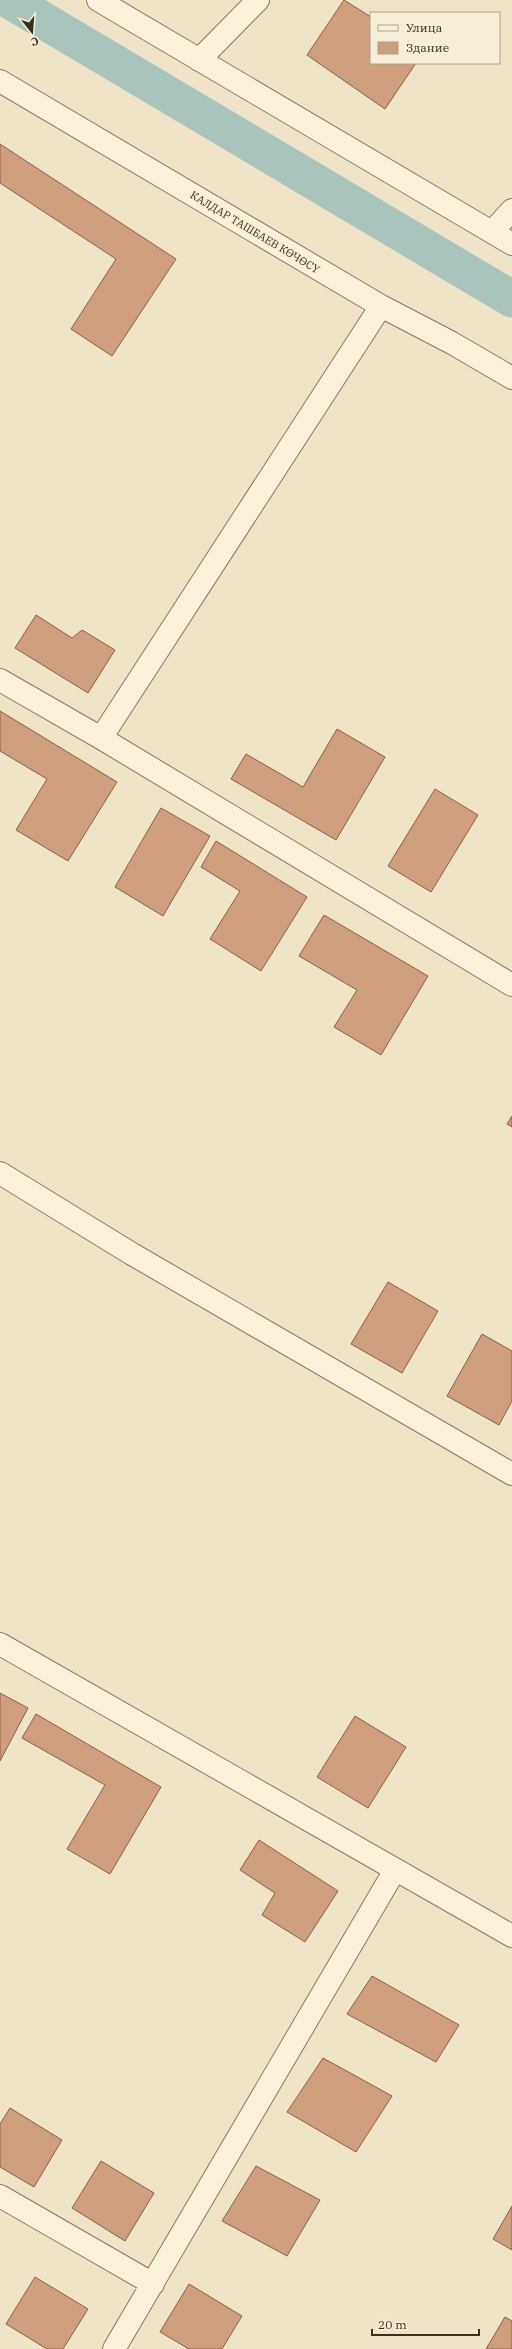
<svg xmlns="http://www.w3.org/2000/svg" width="512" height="2349" font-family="'IBM Plex Serif',serif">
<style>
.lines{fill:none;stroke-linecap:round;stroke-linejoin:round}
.canal{stroke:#a9c4bc;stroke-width:37}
.building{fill:#cf9f7d;stroke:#8d5f41}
.minor-casing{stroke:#8d765c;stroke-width:24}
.minor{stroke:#faf1dc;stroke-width:22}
.labels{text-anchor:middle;stroke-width:4;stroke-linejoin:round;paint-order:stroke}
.street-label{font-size:11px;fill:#3d2e20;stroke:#f7eed8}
</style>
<rect width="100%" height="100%" fill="#f0e4c8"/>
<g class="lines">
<path class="canal" d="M9 0 512 299"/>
</g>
<path class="building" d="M344 0 371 17V63H416L385 109 307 55Z
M0 144 176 259 112 356 71 329 116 259 0 183Z
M36 615 72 638 82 630 115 650 88 693 15 648Z
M0 711 117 782 68 861 16 830 47 779 0 751Z
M337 729 385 757 336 840 231 779 246 754 303 787Z
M435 789 478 815 431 892 388 866Z
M161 808 210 836 163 916 115 887Z
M216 841 307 897 261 971 210 939 240 891 201 867Z
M324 915 428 976 381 1055 334 1027 357 990 299 956Z
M512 1116V1127L507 1124Z
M388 1282 438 1311 402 1373 351 1344Z
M482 1334 512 1351V1401L499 1425 447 1396Z
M0 1693 28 1708 0 1761Z
M36 1714 161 1787 110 1874 67 1849 105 1785 22 1738Z
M355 1716 406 1747 368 1808 317 1777Z
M259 1840 338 1891 305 1942 262 1915 275 1893 240 1870Z
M372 1976 459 2025 436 2062 347 2014Z
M323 2058 392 2096 356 2152 287 2112Z
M10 2108 62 2140 34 2187 0 2167V2124Z
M101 2161 154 2193 125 2241 72 2208Z
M256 2166 320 2200 287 2256 222 2221Z
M512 2206V2250L493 2239Z
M35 2277 88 2309 63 2349H47L6 2324Z
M189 2284 242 2316 222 2349H189L160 2332Z
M505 2317 512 2321V2349H486Z"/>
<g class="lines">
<g class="minor-casing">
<path id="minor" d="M98 0 512 244
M199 60 258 0
M0 81 381 306 452 343 512 378
M492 232 512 210
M0 680 101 738 512 985
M101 738 381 306
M0 1173 132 1254 512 1474
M0 1644 512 1936
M0 2196 153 2284
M114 2349 395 1870"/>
</g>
<use href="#minor" class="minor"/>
</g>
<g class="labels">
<g class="street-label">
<text transform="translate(255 232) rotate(31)" y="4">КАЛДАР ТАШБАЕВ КӨЧӨСҮ</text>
</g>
</g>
<rect x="370" y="12" width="130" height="52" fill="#f7eed8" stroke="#ada18e"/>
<rect x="378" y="25" width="20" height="6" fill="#faf1dc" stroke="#ada18e"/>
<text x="406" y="32" font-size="12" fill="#3d2e20">Улица</text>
<rect x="378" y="42" width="20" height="12" fill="#cf9f7d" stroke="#ada18e"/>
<text x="406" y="52" font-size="12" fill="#3d2e20">Здание</text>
<g transform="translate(32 32) rotate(163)" stroke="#f7eed8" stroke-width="3" paint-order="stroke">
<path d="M0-3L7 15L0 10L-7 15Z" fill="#3d2e20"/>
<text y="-6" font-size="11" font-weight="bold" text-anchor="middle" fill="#3d2e20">С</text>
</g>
<path d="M372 2329v6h107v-6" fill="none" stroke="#3d2e20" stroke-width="2"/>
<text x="378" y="2329" font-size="12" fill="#3d2e20" stroke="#f7eed8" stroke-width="3" paint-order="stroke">20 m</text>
</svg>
